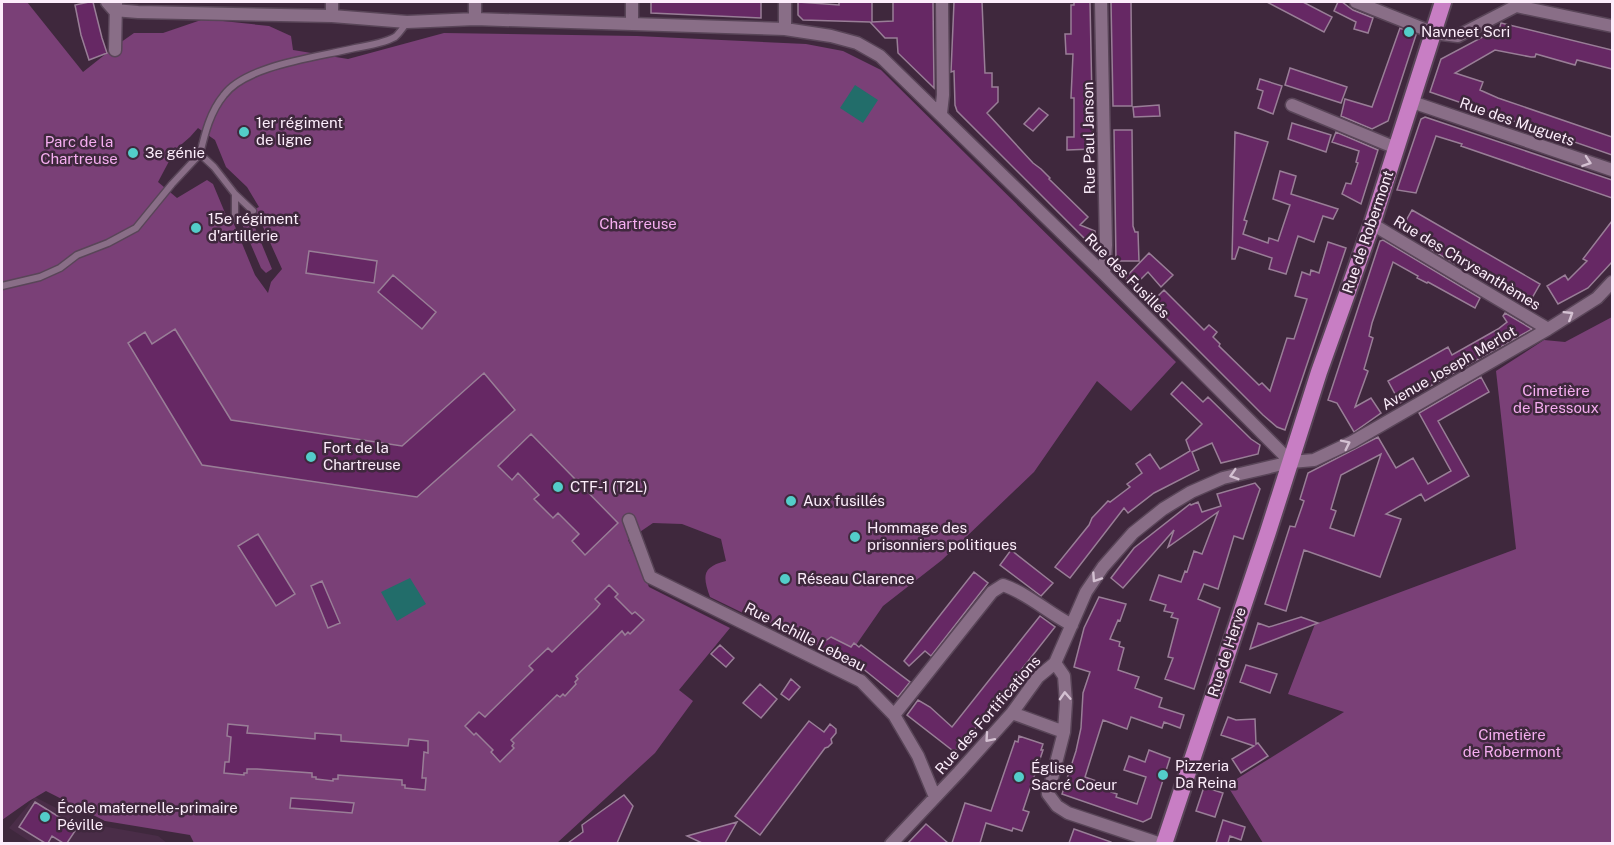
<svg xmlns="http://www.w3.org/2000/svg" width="1614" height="845" font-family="'Public Sans',sans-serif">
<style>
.built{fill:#4a2d48}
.green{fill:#7a4077;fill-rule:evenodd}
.water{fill:#226d6a}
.building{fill:#662864;stroke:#997e97;stroke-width:1.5;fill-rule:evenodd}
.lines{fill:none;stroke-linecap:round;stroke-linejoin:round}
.service-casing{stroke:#594558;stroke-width:9}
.minor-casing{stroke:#594558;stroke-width:15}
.primary-casing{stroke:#594558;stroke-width:20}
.service{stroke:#896e87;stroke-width:6}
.minor{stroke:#896e87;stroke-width:12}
.primary{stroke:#c87ec4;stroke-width:16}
.oneway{stroke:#d4c1d2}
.poi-dot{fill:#53cdc9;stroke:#3f283d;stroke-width:2}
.labels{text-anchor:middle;stroke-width:5;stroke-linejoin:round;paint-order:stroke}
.poi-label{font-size:15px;fill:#fcedfb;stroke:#3f283d;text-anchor:start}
.street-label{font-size:15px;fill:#fcedfb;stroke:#3f283d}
.park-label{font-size:15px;fill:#f6aef1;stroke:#3f283d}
</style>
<rect width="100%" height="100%" fill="#3f283d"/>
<path class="built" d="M35 797 85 823 158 836 167 843H32L9 828Z"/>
<path class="green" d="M2 2H27L83 72 117 45 134 33H163L204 19 269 26 291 36 293 50 348 59 444 33 637 36 806 44 843 51 881 70 1176 362 1131 411 1097 381 1034 472 942 560 883 606 856 645 843 658 745 611 743 613 710 597C703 577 701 567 726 561L721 539 682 524 653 523 628 540 649 587 730 628 679 690 693 701 655 753 557 843H194L190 835 105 821 46 791 29 801 2 820ZM198 128 215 140 226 167 247 187 259 207 255 209 282 269 271 282 268 293 255 275 232 219 228 220 213 184 207 180 177 198 158 182 175 150 190 137ZM531 435 617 522 585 554 572 541 579 534 558 513 552 518 535 499 539 495 518 473 511 480 498 466Z
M249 213 272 269 266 273 261 268 239 217Z
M1612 317V843H1263L1227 785 1344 712 1288 694 1315 624 1516 549 1496 371 1544 340 1565 342Z"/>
<path class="water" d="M855 85 878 100 863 123 840 108Z
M410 578 426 604 397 621 381 592Z"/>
<path class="building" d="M89 2H93L102 38 107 53 89 60 81 35 75 5Z
M651 2H761V18L651 13Z
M798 2 839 5V2H872V22L893 21V2H933L934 88 898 53 897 38H885L870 22 803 20 798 15Z
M954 2H982L985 73H992V87H998V102L987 113 1033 163 1041 169 1050 178 1049 179 1088 217 1080 225 1095 231 1096 250 957 111 955 105 954 71 951 72Z
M1074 2H1090L1093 149 1067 150V137H1074V98H1071L1073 54H1066L1065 34H1071V5H1074Z
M1111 2H1131L1132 106H1113Z
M1267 2H1303L1332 17 1324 32Z
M1338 2H1342L1353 10 1373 18 1368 33 1354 29 1356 22 1334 11Z
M1501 23 1612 50V69L1577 60 1575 65 1536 54 1535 57H1531L1495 50 1455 73 1483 82 1480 90 1498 98 1612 137V155L1430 92 1441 59 1490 33 1498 34Z
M1400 28 1416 35 1388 121 1372 129 1341 116 1345 99 1372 107Z
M1290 68 1347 87 1341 103 1285 85Z
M1260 79 1282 86 1273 114 1258 108 1263 91 1257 89Z
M1159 105 1160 116 1134 117 1133 107Z
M1039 108 1048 115 1033 131 1024 124Z
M1425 117 1612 180V198L1461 146 1462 144 1436 136 1416 193 1397 190 1421 119Z
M1292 123 1331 135 1326 152 1288 139Z
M1114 130H1132L1133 226 1135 232H1138L1139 261H1116Z
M1235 132 1268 142 1244 220 1247 221 1243 234 1268 243 1269 238 1278 241 1290 205 1273 199 1280 171 1296 176 1291 194 1338 209 1333 219 1323 216 1314 242 1298 236 1286 274 1269 269 1272 258 1239 247 1235 259H1232Z
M1336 132 1378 150 1361 204 1342 194 1346 183 1351 184 1358 163 1356 162 1359 151 1332 142Z
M1412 210 1540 284 1532 298 1457 260 1455 264 1429 248 1432 242 1403 226Z
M1612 221V262L1588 288 1558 304 1547 286 1565 275 1568 280 1587 261 1583 259Z
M1383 240 1480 298 1475 308 1428 282 1427 283 1417 278 1418 276 1393 262 1372 323 1369 336 1373 338 1364 369 1368 371 1355 407 1371 398 1381 413 1354 432 1337 403 1328 400 1380 241Z
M1328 242 1346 248 1285 430 1277 427 1263 415 1151 303 1164 290 1204 330 1209 325 1217 332 1213 337 1220 344 1219 346 1259 385 1262 383 1270 391 1287 338 1294 339 1307 299 1295 296 1302 272 1310 275 1311 270 1319 273Z
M309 251 377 261 374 283 306 273Z
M1149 253 1173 275 1161 287 1148 272 1134 286 1125 278Z
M393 275 436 312 422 329 378 292Z
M1505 313 1532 329 1400 403 1388 381 1448 347 1452 355 1498 329 1507 322 1503 316Z
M175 329 231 420 402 446 484 373 515 410 417 497 202 465 128 343 145 332 152 344Z
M1481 377 1489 392 1438 421 1469 476 1425 501 1421 494 1386 514 1401 519 1380 577 1304 550 1286 611 1265 604 1290 526 1295 527 1304 501 1300 499 1308 473 1378 437 1396 468 1413 458 1428 484 1451 471 1419 413ZM1381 454 1354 536 1330 528 1336 511 1331 509 1341 475Z
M1182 382 1203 402 1208 397 1251 439 1260 445 1258 454 1221 463 1212 443 1192 452 1199 470 1154 493 1128 513 1124 508 1070 578 1055 567 1089 525 1092 518 1108 501 1110 502 1130 487 1127 484 1142 473 1136 464 1150 454 1160 469 1190 451 1186 440 1202 424 1171 394Z
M531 434 618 523 585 555 572 541 579 534 558 513 553 518 534 499 539 495 518 473 512 480 498 466Z
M1255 483 1260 489 1243 539 1234 536 1218 589 1204 584 1198 599 1220 608 1194 689 1165 679 1173 658 1168 657 1178 619 1171 617 1173 613 1164 611 1166 605 1150 600 1159 575 1181 582 1185 571 1187 572 1194 551 1202 554 1218 512 1168 547 1174 530 1123 588 1111 578 1134 548 1190 504 1191 505 1198 502 1202 512 1221 506 1217 494Z
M258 534 295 594 276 606 238 546Z
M1011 550 1053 583 1041 596 1000 565Z
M974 572 988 583 931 656 925 651 909 666 904 661Z
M322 581 340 623 328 628 311 586Z
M609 585 618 594 615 597 632 614 635 612 644 620 630 634 628 632 625 635 622 631 576 676 578 679 575 682 576 684 565 696 563 694 560 697 557 695 513 738 511 740 514 743 512 746 514 748 500 762 491 752 493 750 476 733 474 735 465 726 479 712 485 717 488 714 533 670 529 666 548 648 552 652 597 608 600 604 595 599Z
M1099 597 1126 604 1120 621 1118 620 1110 639 1120 642 1119 646 1124 648 1118 670 1139 677 1135 688 1162 698 1159 707 1184 715 1180 728 1164 722 1162 728 1131 717 1127 729 1103 720 1085 777 1113 787 1111 792 1117 794 1116 797 1137 804 1146 777 1124 770 1129 756 1145 762 1149 750 1170 758 1151 818 1143 822 1062 794 1076 751 1081 728 1083 693 1090 672 1074 667 1084 628Z
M1040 616 1055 627 958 750H952L907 715 918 700 930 707 952 727Z
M1301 617 1318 623 1250 649 1258 623 1269 627Z
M831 637 851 647 854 643 859 647 861 645 910 682 898 697 851 659 849 662 821 649 824 642Z
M720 645 734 658 726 667 711 654Z
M1246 665 1277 674 1270 693 1240 682Z
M791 679 800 687 789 700 781 694Z
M760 684 777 699 761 718 743 703Z
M1228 717 1236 720 1255 719 1256 744 1258 743 1268 756 1241 773 1232 759 1254 746 1221 735Z
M809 721 824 732 830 724 836 729V733L831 739 832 743 828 747 825 748 760 835 735 816Z
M228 724 248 726 247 733 315 739V733L341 735V741L408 746 409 739 428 741V753L424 752 422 778H426L425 790 405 788V785H402V780L338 775V779H333V781L316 779V777H312V773L257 769H247V773H244V775L224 773 225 762H229L231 737 227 736Z
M1019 736 1043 744 1041 750H1043L1023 810 1029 812 1022 831 1013 828 1012 831 986 823 980 843H952L965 803 991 811 1015 741 1018 742Z
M1204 787 1223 793 1215 817 1196 811Z
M624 795 633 806 617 843H568L583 832 582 825Z
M291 798 321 800 354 803 352 813 290 808Z
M35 802 77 828 67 843H63L52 836 48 843H45L19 827Z
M1223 820 1245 827 1241 840 1230 836 1228 843H1216Z
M737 822 725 843H702L687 836Z
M926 824 948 843H908Z
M1074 829 1111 842V843H1069Z"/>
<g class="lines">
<g class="service-casing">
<path id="service" d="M235 194 253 211
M235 219V194L214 167 200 154C205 133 210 112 224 95 246 65 319 57 355 48 367 46 384 43 395 37 399 34 403 27 407 23
M2 286 40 277 60 268 77 255 108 243 136 228 172 184 200 154"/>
</g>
<g class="minor-casing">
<path id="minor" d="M107 2 114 10 138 12 332 16 407 22 475 19 785 29 831 36 857 43 880 56 1104 274 1291 462
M332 2V16
M632 2V24
M1101 2 1106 245 1104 274
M1356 2 1434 33 1458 36 1516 6 1612 26
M475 19V2
M785 29V2
M115 50 116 3
M1412 102 1612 170
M1292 105 1396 148
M941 113 943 95 942 2
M1372 224 1548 329
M629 520 650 577 861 681 894 715 918 756 935 797
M1055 663 1064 676 1066 702 1064 732 1048 794 1057 806 1068 813 1161 844
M1012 713 1064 732
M894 715 992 592 1003 585C1029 594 1048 613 1072 625
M891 844 959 772 1012 713 1038 677 1055 663 1086 592 1103 567 1133 533 1163 509 1191 492 1223 478 1291 462 1314 460 1352 442 1548 329 1597 298 1612 282"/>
</g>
<g class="primary-casing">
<path id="primary" d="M1164 844 1268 532 1319 372 1372 224 1443 2"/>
</g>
<use href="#service" class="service"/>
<use href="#minor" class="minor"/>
<use href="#primary" class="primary"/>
</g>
<defs><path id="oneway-chevron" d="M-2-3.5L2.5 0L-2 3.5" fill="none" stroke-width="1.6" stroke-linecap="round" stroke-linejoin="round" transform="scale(1.5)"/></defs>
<g class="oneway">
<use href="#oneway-chevron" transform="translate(1587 162) rotate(19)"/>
<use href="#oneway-chevron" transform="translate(1569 315) rotate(-32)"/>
<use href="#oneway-chevron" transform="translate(1346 444) rotate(-26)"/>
<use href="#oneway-chevron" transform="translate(1234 475) rotate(163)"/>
<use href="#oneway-chevron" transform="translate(1096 578) rotate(124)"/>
<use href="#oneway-chevron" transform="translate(1065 696) rotate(-93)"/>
<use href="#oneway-chevron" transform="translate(989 738) rotate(131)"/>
</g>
<g class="poi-dot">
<circle cx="1409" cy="32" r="6"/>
<circle cx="244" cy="132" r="6"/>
<circle cx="133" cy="153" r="6"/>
<circle cx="196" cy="228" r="6"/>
<circle cx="311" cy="457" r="6"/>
<circle cx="558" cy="487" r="6"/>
<circle cx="791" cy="501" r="6"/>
<circle cx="855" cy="537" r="6"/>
<circle cx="785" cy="579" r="6"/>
<circle cx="1163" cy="775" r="6"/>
<circle cx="1019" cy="777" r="6"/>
<circle cx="45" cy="817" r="6"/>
</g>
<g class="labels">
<g class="poi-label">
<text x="1421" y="37">Navneet Scri</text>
<text x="256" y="128">1er régiment<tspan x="256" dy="17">de ligne</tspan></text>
<text x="145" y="158">3e génie</text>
<text x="208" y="224">15e régiment<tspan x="208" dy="17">d'artillerie</tspan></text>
<text x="323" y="453">Fort de la<tspan x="323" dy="17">Chartreuse</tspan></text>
<text x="570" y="492">CTF-1 (T2L)</text>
<text x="803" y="506">Aux fusillés</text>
<text x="867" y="533">Hommage des<tspan x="867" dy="17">prisonniers politiques</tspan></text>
<text x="797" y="584">Réseau Clarence</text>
<text x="1175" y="771">Pizzeria<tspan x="1175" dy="17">Da Reina</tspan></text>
<text x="1031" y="773">Église<tspan x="1031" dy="17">Sacré Coeur</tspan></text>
<text x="57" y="813">École maternelle-primaire<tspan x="57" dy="17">Péville</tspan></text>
</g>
<g class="street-label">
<text transform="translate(1517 122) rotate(19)" y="5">Rue des Muguets</text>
<text transform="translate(1089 138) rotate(-91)" y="5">Rue Paul Janson</text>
<text transform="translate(1368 232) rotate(-71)" y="5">Rue de Robermont</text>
<text transform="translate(1467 263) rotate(31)" y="5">Rue des Chrysanthèmes</text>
<text transform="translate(1127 276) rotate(45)" y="5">Rue des Fusillés</text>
<text transform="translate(1449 368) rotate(-30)" y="5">Avenue Joseph Merlot</text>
<text transform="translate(805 637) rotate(27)" y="5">Rue Achille Lebeau</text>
<text transform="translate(1227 652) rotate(-72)" y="5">Rue de Herve</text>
<text transform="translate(988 715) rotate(-49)" y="5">Rue des Fortifications</text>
</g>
<g class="park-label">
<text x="79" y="147">Parc de la<tspan x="79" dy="17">Chartreuse</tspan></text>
<text x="638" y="229">Chartreuse</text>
<text x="1556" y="396">Cimetière<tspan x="1556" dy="17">de Bressoux</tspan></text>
<text x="1512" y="740">Cimetière<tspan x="1512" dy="17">de Robermont</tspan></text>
</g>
</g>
<rect width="1614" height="845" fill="none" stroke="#fcedfb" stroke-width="6"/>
</svg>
